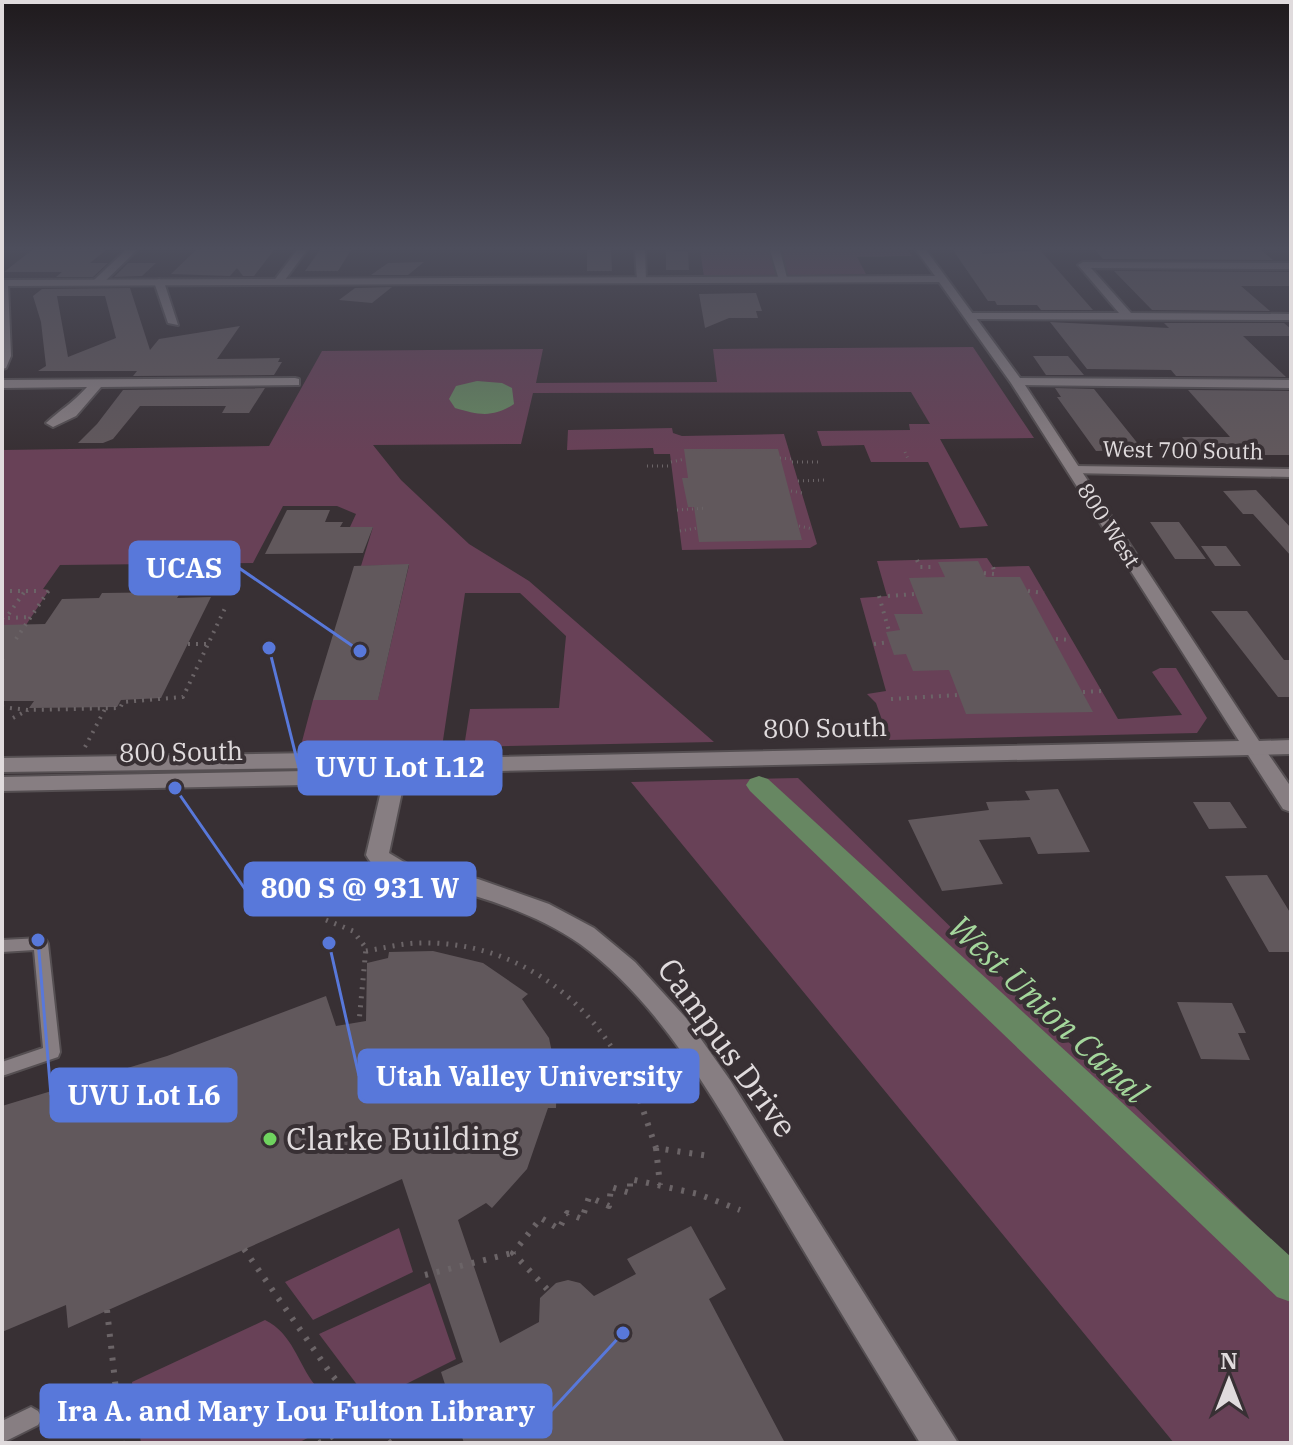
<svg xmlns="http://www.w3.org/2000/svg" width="1293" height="1445" font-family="'IBM Plex Serif',serif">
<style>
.green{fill:#684157}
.water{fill:#678762}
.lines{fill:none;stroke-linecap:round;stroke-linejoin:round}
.canal{fill:#678762;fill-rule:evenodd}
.building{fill:#61585c;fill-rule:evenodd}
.lane-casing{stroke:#554f52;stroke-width:4}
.street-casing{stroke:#554f52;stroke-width:4}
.secondary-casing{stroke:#554f52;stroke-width:4}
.path-far3{stroke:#6b6467;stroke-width:3;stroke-dasharray:1 4;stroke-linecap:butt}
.path-far2{stroke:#6b6467;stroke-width:4;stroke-dasharray:2 6;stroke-linecap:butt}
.path-far1{stroke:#6b6467;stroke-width:5;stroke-dasharray:2 7;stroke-linecap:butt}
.path{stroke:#6b6467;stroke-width:6;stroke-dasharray:3 9;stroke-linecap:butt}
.lane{fill:#877e82;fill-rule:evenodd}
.street{fill:#877e82;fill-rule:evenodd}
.secondary{fill:#877e82;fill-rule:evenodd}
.poi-dot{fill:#6fd35f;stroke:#383034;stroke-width:3}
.labels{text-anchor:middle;stroke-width:8;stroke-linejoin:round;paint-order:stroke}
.far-street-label{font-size:22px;fill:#e0dbdd;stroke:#383034}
.street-label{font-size:26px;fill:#e0dbdd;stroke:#383034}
.near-street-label{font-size:32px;fill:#e0dbdd;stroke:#383034}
.near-poi-label{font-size:32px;fill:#e0dbdd;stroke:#383034;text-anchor:start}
.near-water-label{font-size:34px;font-style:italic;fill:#a4d79c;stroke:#383034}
.leader{fill:none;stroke:#5878da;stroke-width:3}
.callout-dot{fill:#5878da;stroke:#383034;stroke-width:3}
.callout{fill:#5878da;stroke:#5878da;stroke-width:3}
.callout-label{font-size:28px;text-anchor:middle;font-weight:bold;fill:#fff}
</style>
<rect width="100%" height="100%" fill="#383034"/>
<path class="green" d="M700 250H908L912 256 857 257 866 274 704 277Z
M973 347 1034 438 940 439 988 526 960 528 928 462H871L864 445 822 446 817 431 910 430 909 424H930L911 392 533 393 521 444 373 445 401 480 469 544 529 581 714 742 464 747 470 709 559 708 566 636 520 593H465L442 747 300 749 313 700 378 699 409 565 361 566 373 527H350L356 514 337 506H283L253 563 60 565 43 589 49 590 26 625H2V450L269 446 322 351 543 349 536 383 717 382 713 349Z
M672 428 673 433 682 436 784 434 817 544 810 548 682 550 670 454H654L653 448 567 450 568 430Z
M987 558 993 567 1029 566 1118 719 1182 715 1152 672 1160 668H1176L1207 718 1197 733 889 740 876 703 867 694 886 691 860 598 887 596 877 561Z
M798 778 1291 1259V1443H1174L631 782Z
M399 1228 413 1272 313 1320 285 1282Z
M430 1283 456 1359 370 1402 319 1334Z
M265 1320C293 1334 297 1362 315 1385 324 1397 336 1408 346 1418L298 1443H141L132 1382Z"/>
<path class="water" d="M477 381 502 383 512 388 514 404C494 418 478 415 455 408L449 399 456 386Z"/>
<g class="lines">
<path class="canal" d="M759 776 768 779 1291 1257V1302L1277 1297 750 791 746 785 750 779Z"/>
</g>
<path class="building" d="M32 250H106L90 263H108L93 277H56L62 272H4Z
M196 250H274L254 276H243L237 268 230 276 171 274Z
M320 250H351L338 271H305Z
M587 250H611L612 271H587Z
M666 250 688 252 689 270H666Z
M953 250H980L983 254 1040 250 1093 310H1041L1037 305H997L995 301H988Z
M1095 250H1261L1273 260 1103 259Z
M424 262 408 275H371L388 263Z
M128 263H156L142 276 114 277Z
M1114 271 1289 272 1291 286H1241L1270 311 1152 310Z
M392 287 372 303 339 300 355 288Z
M130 288 150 350 159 339 240 326 217 359 280 358 278 362H282L274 375 133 376 137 371H38L46 366 41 322 33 296 42 289ZM57 296H105L116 338 68 357Z
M756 293 762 311H756L758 318H729L705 328 699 294Z
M1050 322 1169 328 1164 323H1284L1291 329V336H1243L1286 377 1176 376 1171 370 1087 369Z
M1033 356H1068L1084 375H1046Z
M265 388 249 413H222L226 406H140L113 439 103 443H78L97 424 123 390Z
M1055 388 1094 389 1143 450 1096 451 1057 397H1061Z
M1188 390 1291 391V455H1197L1182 437H1230Z
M684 449H778L802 540 699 542 694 507H688L682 478H688Z
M1256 490 1291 528V556L1253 514H1243L1223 491Z
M287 510H330L325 522H343L340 527H373L363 553 265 554Z
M1150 522H1179L1206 559H1175Z
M1201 546H1226L1241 566H1215Z
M978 561 986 577H1020L1093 712 966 714 949 670 913 671 906 654 894 655 886 632 900 630 894 614H923L909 578 945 577 938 562Z
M409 564 378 700H313L354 566Z
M181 592 177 598 211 597 161 698 121 700 117 707 29 708 34 701H2V625L45 624 62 599 99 598 102 593Z
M1211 611H1247L1284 660H1291V697H1278Z
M1058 789 1090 852 1038 854 1030 837 979 840 1003 884 942 891 908 820 989 810 986 802 1030 800 1025 791Z
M1193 802H1230L1247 828 1209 829Z
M1267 875 1291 914V952H1269L1225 876Z
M433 951 483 963 528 994 522 999 549 1038 557 1077 556 1108H548L527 1169 492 1208 486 1203 458 1220 500 1343 539 1322 540 1298 556 1283 568 1280 580 1283 594 1296 636 1274 627 1259 691 1226 726 1289 709 1299 785 1443H464L441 1372 463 1362 402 1179 68 1328 66 1305 2 1332V1106L167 1056 326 996 336 1026 366 1021 367 963 388 958 389 952Z
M1177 1002 1232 1003 1246 1033H1238L1250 1060 1201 1059Z"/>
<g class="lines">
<g class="lane-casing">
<path id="lane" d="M41 938 46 940 48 944 60 1052 58 1057 2 1076V1062L43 1048 34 950 2 952V940Z
M31 1407 38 1411 42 1418 38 1425 2 1443V1421Z"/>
</g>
<g class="street-casing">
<path id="street" d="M126 250H137L101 285H93V281Z
M297 250H307L282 284H274L273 282Z
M635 250H645L646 282 637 280Z
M770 250H780L788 282 779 280Z
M1083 262 1291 263V269L1091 268 1131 313 1291 314V320L971 319 965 316 971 313H1119L1078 265Z
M159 279 164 282 178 325 168 323 154 282Z
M3 280 8 283 11 356 6 368 2 369Z
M295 378 299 379V385L101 387 76 416 53 427 46 423C60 410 73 403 87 387L2 388V380Z
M1017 378 1291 380V388L1013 385 1011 382Z
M1074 466 1291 469V477L1069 473 1067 470Z
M1253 740 1260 742 1291 787V812L1283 809 1243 747Z"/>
</g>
<g class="secondary-casing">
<path id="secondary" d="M916 250H926L1023 382 1259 741 1291 740V754L406 773 389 853 414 868 478 879 549 904 594 928 635 962 686 1018 730 1080 958 1443H920C872 1363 823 1284 776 1204 721 1113 667 1008 580 944 549 922 511 907 475 896 439 886 387 893 366 855L385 774 354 773 306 785 2 791V777L306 771 321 768 2 772V758L315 753 360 760 1239 741 1011 383 939 282 2 286V280L935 276Z"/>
</g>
<path class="path-far3" d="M905 452 909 461
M780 458 791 459
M671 462 685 459
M792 462H820
M647 466H672
M798 481 826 480
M791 491 802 493
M677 510 707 508
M799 526 813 529
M680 531 697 528"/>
<path class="path-far2" d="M917 560 920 567H936
M984 573 995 574 993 567
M2 591H36
M1028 591 1044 593
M879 596 889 631
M888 596 915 594
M2 618 8 615 25 591
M8 618 31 617
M16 639 49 590
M1056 639 1072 640
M188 644H208
M874 644 890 642
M2 660 4 657
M1083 692 1102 691
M891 699 958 695
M2 707 28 710 120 708 123 702 183 697 227 604
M13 718 28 710
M85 747 105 709"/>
<path class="path-far1" d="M326 920 353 931 366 948 359 1022
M366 951C384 948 403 943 421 943 510 941 585 993 625 1070"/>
<path class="path" d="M624 1068 639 1098 656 1148 709 1156
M656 1148 660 1185
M244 1249 331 1374 390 1443
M425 1275 512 1253
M547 1289 513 1253 541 1218 559 1229 567 1213 582 1219 589 1197 609 1206 611 1187 630 1193V1179L698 1194 740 1210
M107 1310 122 1443
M319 1443 366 1419"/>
<use href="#lane" class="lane"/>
<use href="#street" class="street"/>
<use href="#secondary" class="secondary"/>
</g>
<linearGradient id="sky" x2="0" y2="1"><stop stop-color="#1f1a1d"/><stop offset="0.55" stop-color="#4d4e5c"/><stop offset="1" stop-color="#4d4e5c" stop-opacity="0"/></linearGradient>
<rect width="1293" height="452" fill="url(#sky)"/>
<circle class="poi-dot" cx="270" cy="1139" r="8"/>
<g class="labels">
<g class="far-street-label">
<text transform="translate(1183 450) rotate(1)" y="8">West 700 South</text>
<text transform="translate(1109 525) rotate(57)" y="8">800 West</text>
</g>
<g class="street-label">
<text transform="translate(825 728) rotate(-1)" y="9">800 South</text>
<text transform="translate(181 752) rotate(-1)" y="9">800 South</text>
</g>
<g class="near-street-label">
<text transform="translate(727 1048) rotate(54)" y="11">Campus Drive</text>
</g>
<g class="near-poi-label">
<text x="286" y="1150">Clarke Building</text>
</g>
<g class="near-water-label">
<text transform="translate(1048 1009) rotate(43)" y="12">West Union Canal</text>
</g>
</g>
<path class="leader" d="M360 651L239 568M269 648L299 768M175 788L245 889M329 943L359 1076M38 940L51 1095M623 1333L551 1411"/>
<g class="callout-dot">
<circle cx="360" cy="651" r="8"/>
<circle cx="269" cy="648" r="8"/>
<circle cx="175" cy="788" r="8"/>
<circle cx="329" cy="943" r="8"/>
<circle cx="38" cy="940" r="8"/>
<circle cx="623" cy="1333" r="8"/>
</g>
<g class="callout">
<rect x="130" y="542" width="109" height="52" rx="8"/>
<rect x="299" y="742" width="202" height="52" rx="8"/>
<rect x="245" y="863" width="230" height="52" rx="8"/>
<rect x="359" y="1050" width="339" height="52" rx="8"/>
<rect x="51" y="1069" width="185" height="52" rx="8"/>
<rect x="41" y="1385" width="510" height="52" rx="8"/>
</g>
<g class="callout-label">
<text x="184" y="578">UCAS</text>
<text x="400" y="777">UVU Lot L12</text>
<text x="360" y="898">800 S @ 931 W</text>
<text x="529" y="1086">Utah Valley University</text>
<text x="144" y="1105">UVU Lot L6</text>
<text x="296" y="1421">Ira A. and Mary Lou Fulton Library</text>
</g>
<rect width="1293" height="1445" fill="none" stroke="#e0dbdd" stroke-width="8"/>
<g transform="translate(1229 1381)" stroke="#383034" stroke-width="6" paint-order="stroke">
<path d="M0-6L14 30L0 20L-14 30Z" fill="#e0dbdd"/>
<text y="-12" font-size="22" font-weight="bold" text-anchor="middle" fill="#e0dbdd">N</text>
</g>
</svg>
